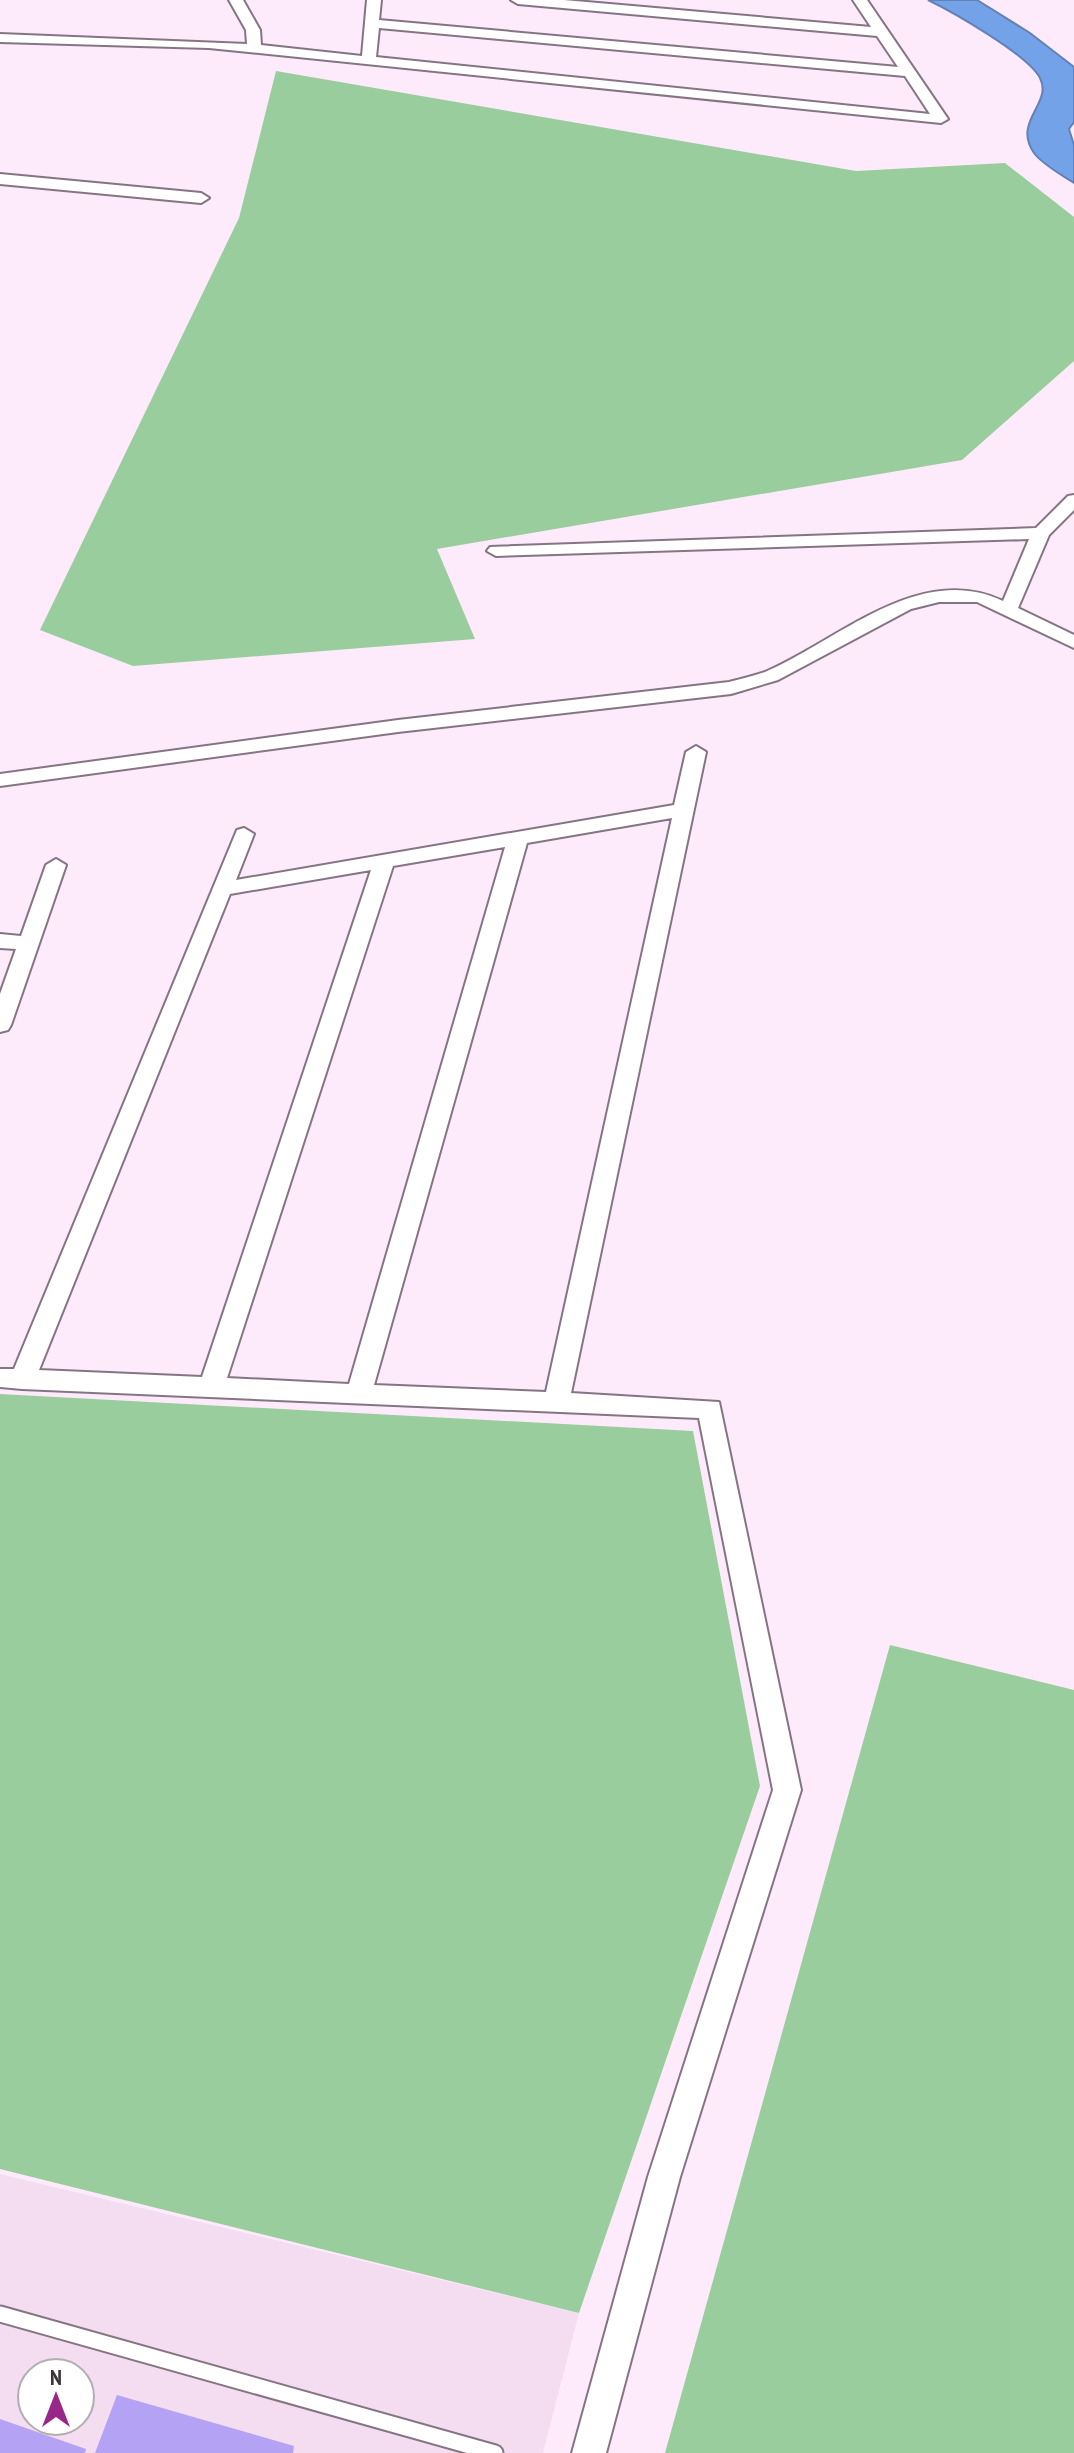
<svg xmlns="http://www.w3.org/2000/svg" width="1074" height="2453" font-family="'PT Sans Narrow',sans-serif">
<style>
.built{fill:#f4ddf1;fill-rule:evenodd}
.green{fill:#9acd9e}
.water{fill:#74a2e9;stroke:#6381b4;stroke-width:2}
.building{fill:#b4a2f4}
.lines{fill:none;stroke-linecap:round;stroke-linejoin:round}
.service-casing{stroke:#857583;stroke-width:19}
.minor-casing{stroke:#857583;stroke-width:4}
.service{stroke:#fff;stroke-width:15}
.minor{fill:#fff;fill-rule:evenodd}
</style>
<rect width="100%" height="100%" fill="#fdebfb"/>
<path class="built" d="M0 2174 579 2313 543 2453H0ZM32 2373H80V2421H32Z"/>
<path class="green" d="M276 71 856 171 1005 163 1074 217V361L962 460 437 549 475 639 133 666 40 630 239 218Z
M0 1394 693 1431 760 1786 579 2313 0 2169Z
M890 1645 1074 1690V2453H665Z"/>
<path class="water" d="M928 0H977L1030 33 1074 67V122L1069 129 1074 145V183C1062 175 1043 165 1034 153 1012 121 1053 104 1040 78 1028 55 953 12 928 0Z"/>
<path class="building" d="M117 2395 294 2446 293 2453H95Z
M0 2419 86 2449 85 2453H0Z"/>
<g class="lines">
<g class="service-casing">
<path id="service" d="M0 2314 495 2453"/>
</g>
<g class="minor-casing">
<path id="minor" d="M229 0H243L260 30 261 45 362 56 367 0H381L379 20 898 67 877 36 518 4 511 0H564L871 27 853 0H867L948 119 941 123 209 48 0 42V34L247 44 246 30ZM379 28 905 76 930 114 376 57Z
M0 174 201 193 209 198 201 203 0 184Z
M1074 495V510L1049 535 1018 608 1074 635V648L977 602H939L911 609 778 680 731 694 398 732 0 786V774L398 720 729 682C741 679 753 676 765 672 838 641 919 561 1003 601L1029 539 496 556 487 551 490 547 1036 528 1068 496Z
M696 746 706 752 571 1393 719 1402 801 1790 680 2177 606 2453H572L648 2177 773 1790 699 1418 22 1389 0 1387V1369H14L237 830 244 828 254 834 236 880 674 805 686 752ZM672 818 546 1392 374 1385 527 843ZM505 847 349 1384 227 1378 393 866ZM371 870 202 1377 39 1370 230 894Z
M56 859 66 865 11 1025 8 1030 0 1032V994L16 949 0 948V934L21 936 46 865Z"/>
</g>
<use href="#service" class="service"/>
<use href="#minor" class="minor"/>
</g>
<g transform="translate(56 2397)"><circle r="38" fill="#ffffff" stroke="#b1aeb0" stroke-width="2"/>
<path d="M0-6L14 30L0 20L-14 30Z" fill="#972889"/>
<text y="-12" font-size="22" font-weight="bold" text-anchor="middle" fill="#3b343a">N</text>
</g>
</svg>
